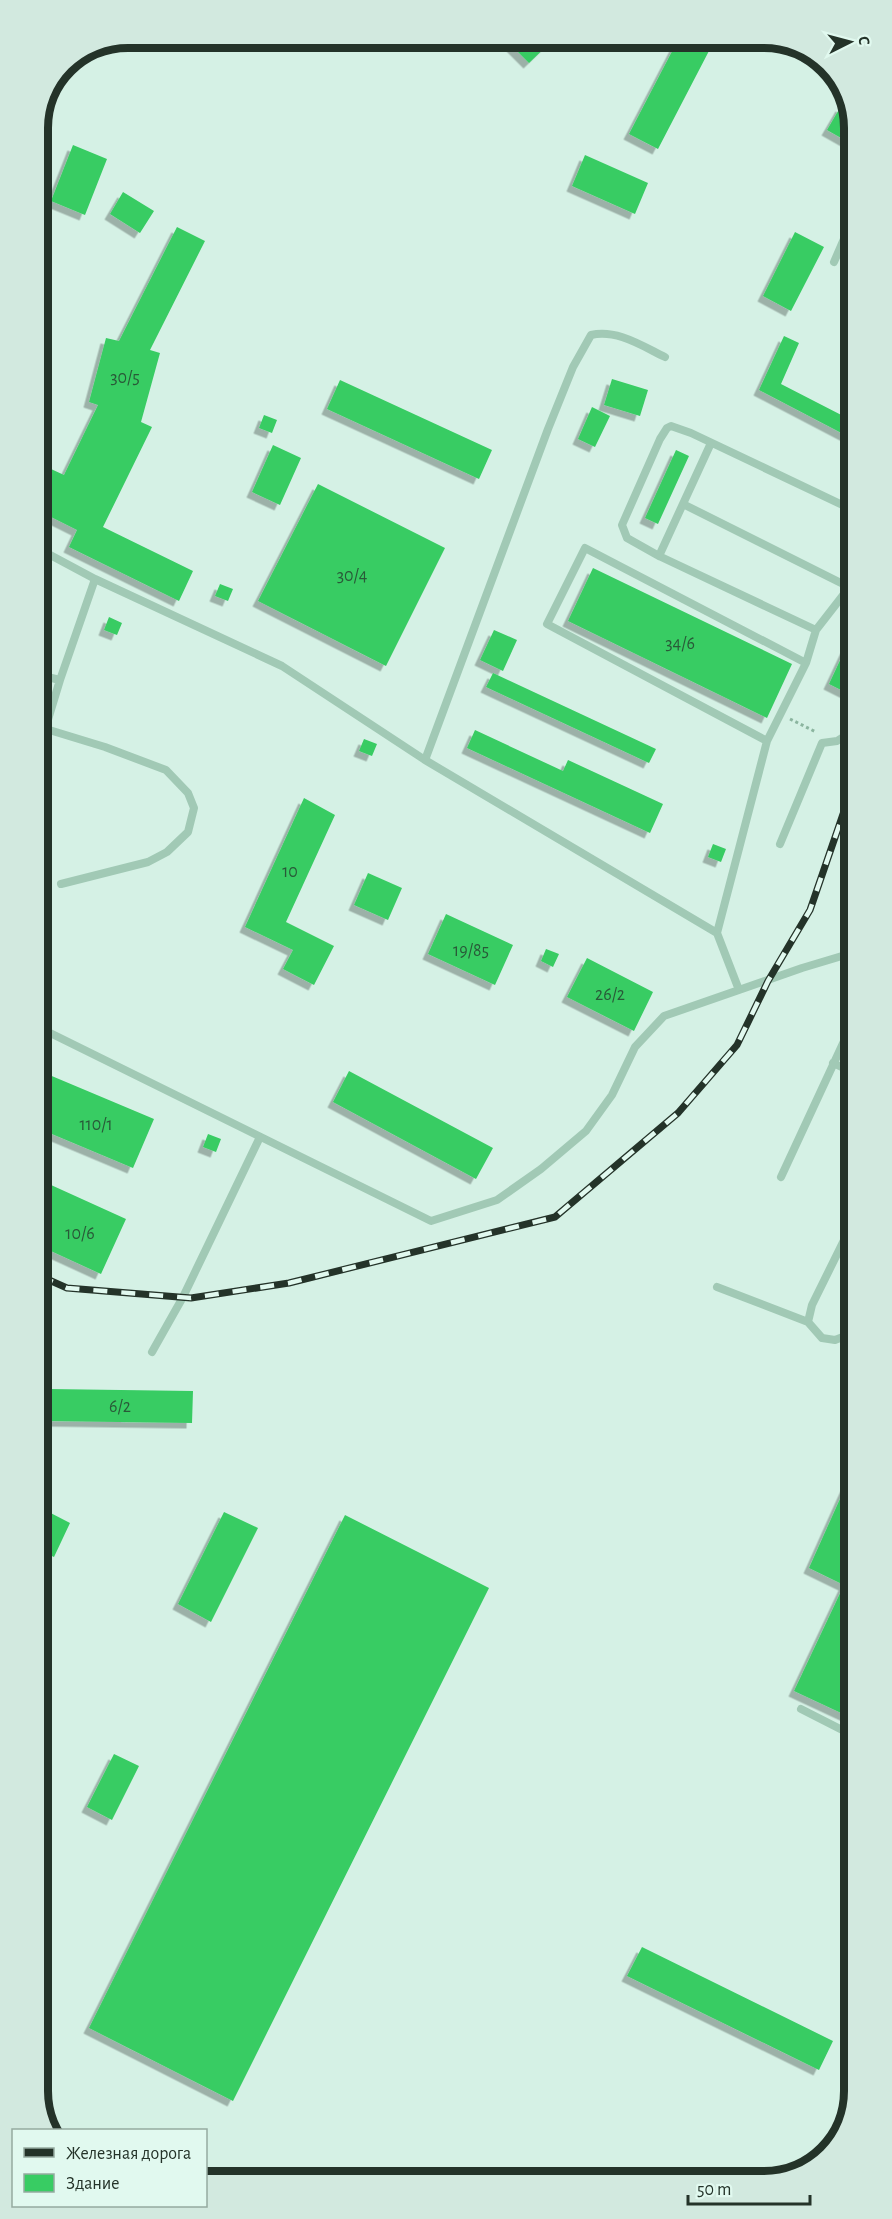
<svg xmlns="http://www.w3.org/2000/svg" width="892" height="2219" font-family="'Alegreya Sans',sans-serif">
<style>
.building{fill:#38cc63;filter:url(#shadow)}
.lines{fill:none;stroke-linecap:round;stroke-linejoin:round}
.path{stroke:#8bb59f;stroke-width:3;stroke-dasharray:3 3;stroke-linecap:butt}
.lane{stroke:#a1c9b5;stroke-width:8}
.rail-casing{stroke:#243329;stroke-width:7}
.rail{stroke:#e1f9ef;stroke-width:4.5;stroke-dasharray:14;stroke-linecap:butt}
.labels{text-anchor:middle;stroke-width:4.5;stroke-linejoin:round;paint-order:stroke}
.number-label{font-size:18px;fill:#295938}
.rim{fill:none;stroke:#243329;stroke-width:8}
</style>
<defs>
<filter id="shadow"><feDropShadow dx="-5.5" dy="5.5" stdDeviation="0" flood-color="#0004"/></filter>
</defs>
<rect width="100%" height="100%" fill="#d5f1e5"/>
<path class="building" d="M504 38H555L529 63Z
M679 38H689L710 49 658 149 629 134Z
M841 106 850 111V143L827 130Z
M73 145 107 159 85 215 51 201Z
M585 155 648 183 635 214 572 186Z
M123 192 154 211 140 233 110 214Z
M177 227 205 241 150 350 160 353 141 422 152 427 103 527 193 571 179 601 69 547 77 530 39 511 38 463 64 475 98 405 89 402 106 338 119 341Z
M795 232 824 247 791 311 763 296Z
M784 336 799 343 781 384 851 420V438L759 390Z
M612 379 648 390 640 416 604 405Z
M340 380 492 450 479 479 327 409Z
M592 407 610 416 595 447 578 439Z
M264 415 277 420 272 433 259 428Z
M273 445 301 458 280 505 252 492Z
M676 450 689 456 658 524 645 518Z
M318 484 445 548 386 666 258 601Z
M593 568 792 664 767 718 568 621Z
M220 584 233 589 228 601 215 596Z
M109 617 122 623 117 635 104 630Z
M494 630 517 640 503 671 480 660Z
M851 637V695L829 684Z
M493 673 656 749 649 763 486 687Z
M475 730 563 771 568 760 663 804 650 833 467 748Z
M364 739 377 744 372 756 359 751Z
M304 798 335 815 286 922 334 946 314 985 283 969 293 950 245 927Z
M713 844 726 849 721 862 708 857Z
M368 873 402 888 388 920 354 905Z
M446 914 513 945 495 985 428 954Z
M546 949 559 954 553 967 541 961Z
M587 958 653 992 634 1031 567 997Z
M349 1071 493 1148 476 1179 333 1102Z
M47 1074 154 1119 133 1168 40 1129V1091Z
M208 1134 221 1139 216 1152 203 1147Z
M40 1180 126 1219 101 1274 40 1246Z
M49 1389 193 1391 192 1423 48 1421Z
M853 1470V1581L854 1719 794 1691 844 1585 809 1568Z
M41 1508 70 1523 54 1557 41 1551Z
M224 1512 258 1528 211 1622 178 1604Z
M345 1515 489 1588 233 2101 89 2028Z
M114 1754 139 1766 112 1820 87 1807Z
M642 1947 833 2041 819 2070 627 1976Z"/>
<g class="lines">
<path class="path" d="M790 719 816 732"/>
<path class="lane" d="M834 262 850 225
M683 504 849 587
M39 549 95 579 282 666 425 760 717 933 739 990
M659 556 711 443
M816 630 659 556 627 538 622 525 660 439 667 428 671 426 691 433 851 509
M806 663 816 630 851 585
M39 675 60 680
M46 729 105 747 166 770 188 793 194 808 188 832 167 852 148 862 61 884
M39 749 60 680 95 579
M425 760 548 429 573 367 591 335C617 329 642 346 665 357
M780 844 822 743 837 741 851 732
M852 906C846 928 847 950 852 972
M717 933 767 741 806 663 585 548 547 624 767 741
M40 1028 431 1221 497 1200 541 1169 586 1131 612 1095 635 1047 664 1016 802 968 852 953
M833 1063 852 1072
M781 1177 852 1024
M852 1224 812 1305 808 1322 822 1338 835 1340 853 1333
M717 1287 808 1322
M152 1352 183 1297 260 1137
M801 1709 854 1736"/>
<g class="rail-casing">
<path id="rail" d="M40 1276 67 1288 191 1298 289 1283 555 1217 678 1113 737 1045 768 981 810 910 851 791"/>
</g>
<use href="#rail" class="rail"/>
</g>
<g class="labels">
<g class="number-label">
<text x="125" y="383">30/5</text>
<text x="352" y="581">30/4</text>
<text x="680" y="649">34/6</text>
<text x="290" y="877">10</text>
<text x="471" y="956">19/85</text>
<text x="610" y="1000">26/2</text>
<text x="96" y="1130">110/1</text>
<text x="80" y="1239">10/6</text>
<text x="120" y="1412">6/2</text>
</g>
</g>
<path d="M0 0H892V2219H0ZM128 48H764A80 80 0 0 1 844 128V2091A80 80 0 0 1 764 2171H128A80 80 0 0 1 48 2091V128A80 80 0 0 1 128 48Z" fill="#d2e9df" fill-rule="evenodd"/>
<path class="rim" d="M128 48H764A80 80 0 0 1 844 128V2091A80 80 0 0 1 764 2171H128A80 80 0 0 1 48 2091V128A80 80 0 0 1 128 48Z"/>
<rect x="12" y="2129" width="195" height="78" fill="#e1f9ef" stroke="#95aaa0" stroke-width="1.5"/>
<rect x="24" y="2148" width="30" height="9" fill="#243329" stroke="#95aaa0" stroke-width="1.5"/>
<text x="66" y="2159" font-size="18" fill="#243329">Железная дорога</text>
<rect x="24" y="2174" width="30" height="18" fill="#38cc63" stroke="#95aaa0" stroke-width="1.5"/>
<text x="66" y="2189" font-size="18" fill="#243329">Здание</text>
<g transform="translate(850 42) rotate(84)" stroke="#e1f9ef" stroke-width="4.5" paint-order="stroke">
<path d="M0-4.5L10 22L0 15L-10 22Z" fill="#243329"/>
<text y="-9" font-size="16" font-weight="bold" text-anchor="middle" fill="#243329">С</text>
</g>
<path d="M688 2195v9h122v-9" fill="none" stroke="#243329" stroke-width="3"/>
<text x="697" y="2195" font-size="18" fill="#243329" stroke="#e1f9ef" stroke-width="4.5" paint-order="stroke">50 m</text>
</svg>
